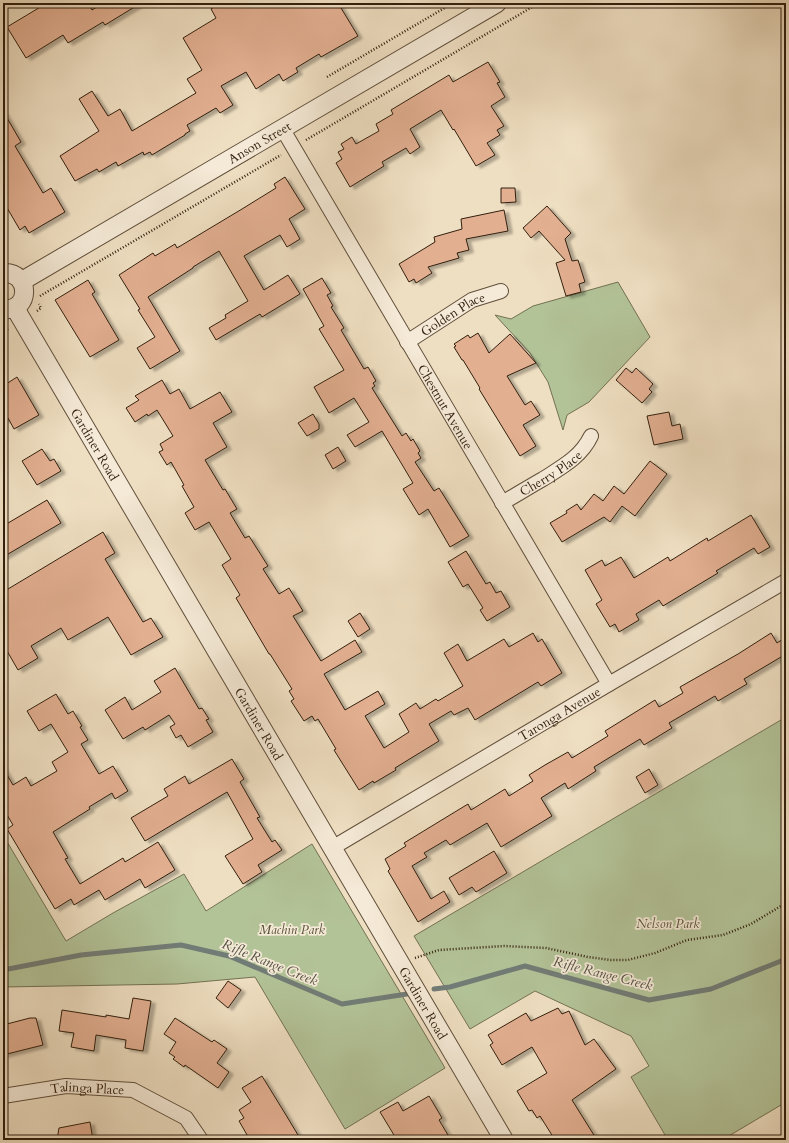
<svg xmlns="http://www.w3.org/2000/svg" width="789" height="1143" font-family="Cardo,serif">
<style>
.green{fill:#b3c398;stroke:#727153}
.lines{fill:none;stroke-linecap:round;stroke-linejoin:round}
.stream{stroke:#727c76;stroke-width:5}
.building{fill:#e2af91;stroke:#311f0e;filter:url(#shadow)}
.minor-casing{stroke:#604f3b;stroke-width:16}
.tertiary-casing{stroke:#604f3b;stroke-width:20}
.path{stroke:#311f0e;stroke-width:2.5;stroke-dasharray:1 2;stroke-linecap:butt}
.minor{stroke:#f5ead7;stroke-width:14}
.tertiary{stroke:#f5ead7;stroke-width:18}
.labels{text-anchor:middle;stroke-width:3.5;stroke-linejoin:round;paint-order:stroke}
.street-label{font-size:13px;fill:#311f0e;stroke:#f5ead7}
.park-label{font-size:13px;font-style:italic;fill:#585037;stroke:#f5ead7}
.water-label{font-size:14px;font-style:italic;fill:#514e42;stroke:#f5ead7}
</style>
<defs>
<filter id="shadow"><feDropShadow dx="4.5" dy="2.5" stdDeviation="1" flood-color="#0004"/></filter>
</defs>
<rect width="100%" height="100%" fill="#efdfc2"/>
<filter id="stains"><feTurbulence type="fractalNoise" baseFrequency=".005" numOctaves="4"/><feColorMatrix values="0 0 0 0 .2 0 0 0 0 .09 0 0 0 0 .02 0 0 0 .5 -.17"/></filter>
<radialGradient id="worn" r=".72"><stop offset=".6" stop-color="#630" stop-opacity="0"/><stop offset="1" stop-color="#630" stop-opacity=".3"/></radialGradient>
<path class="green" d="M618 282 650 337 589 402 567 415 563 430 548 382 530 353 495 315 511 319 533 306Z
M786 717V1102L722 1140H668L631 1077 649 1066 631 1036 535 991 470 1029 414 936Z
M3 835 66 941 113 913 184 874 206 911 312 844 445 1068 345 1129 255 977 177 984 3 987Z"/>
<g class="lines">
<path class="stream" d="M3 970 81 955 181 945 229 956 342 1004 407 994
M434 989 450 987 525 966 649 1000 711 989 786 959"/>
</g>
<path class="building" d="M47 3H88L92 10 103 3H141L105 25 103 22 68 43 63 35 26 58 7 27Z
M220 3H338L358 36 321 57 319 54 296 68 298 72 283 81 279 74 256 89 246 72 221 86 233 105 220 113 216 108 187 125 190 131 185 134V135L152 155 150 152 144 155 143 152 118 166 116 162 99 172 97 169 75 181 60 156 99 131 79 99 92 91 108 116 120 109 132 131 196 93 187 79 202 70 183 38 216 18 211 9Z
M488 62 500 82 497 83 505 97 491 106 504 126 497 130 500 135 487 143 495 155 476 166 454 129 453 130 441 110 410 129 420 147 410 154 406 148 382 162 384 166 350 187 336 163 342 159 338 152 344 149 341 144 352 137 356 144 379 131 376 124 393 114 391 110 449 75 453 82Z
M3 111 21 142 15 146 43 193 51 188 65 212 29 233 25 226 20 230 3 201Z
M285 177 305 209 289 219 300 239 287 247 280 235 244 256 264 290 288 275 300 294 262 317 260 314 216 340 209 328 226 318 225 315 248 301 219 251 193 267V268L148 297 180 351 150 369 137 348 155 337 138 310 140 309 119 275 153 253 155 256 175 244 177 248 242 209 276 188 274 184Z
M501 188H515L516 202 501 203Z
M547 206 571 233 565 239 572 261 578 260 585 282 579 284 581 292 566 296 556 263 565 260 539 231 531 238 523 228Z
M504 210 508 231 466 239 469 250 457 253 459 258 428 267 432 273 416 283 414 279 409 282 399 264 435 242 434 237 462 229 461 219Z
M322 278 331 293 327 295 333 306 331 307 344 328 341 330 364 369 368 367 376 381 373 383 375 386 372 388 402 436 406 433 411 441 413 439 420 451 418 453 421 458 415 462 434 491 439 488 469 536 450 547 428 509 419 515 403 489 413 483 382 431 355 447 347 435 369 422 354 398 329 413 314 387 344 370 319 329 324 326 303 289Z
M88 280 95 292 92 294 119 340 90 357 55 300Z
M478 333 489 353 510 334 536 363 507 376 525 405 531 401 540 415 523 425 536 446 520 456 479 389 480 388 463 360H462L454 347 456 346 454 344 468 335 470 338Z
M626 368 632 373 636 368 653 384 649 389 652 392 642 403 616 380Z
M17 377 39 415 14 429 8 418 3 420V386Z
M162 380 170 394 179 389 190 409 220 392 232 412 213 423 227 447 205 460 223 490 225 489 237 509 230 513 245 538 249 536 268 566 263 569 279 594 289 588 303 611 293 616 321 661 355 640 362 652 324 674 345 710 378 691 385 704 365 716 384 748 409 732 399 714 416 703 420 709 436 699 438 701 463 686 444 653 458 644 467 661 504 639 509 647 533 633 538 642 542 639 562 673 541 686 538 682 475 720 468 708 454 715 451 711 429 724 439 741 395 768 396 770 374 783 373 781 359 790 334 750 336 749 318 719 315 721 312 716 304 721 291 701 294 699 289 691 292 689 270 654H269L236 598 240 595 222 565 231 559 209 522 195 530 185 513 194 507 182 486 184 485 171 462 167 465 159 452 163 450 160 444 173 436 157 410 148 416 147 414 135 422 126 408 139 400 135 396Z
M669 412 672 426 680 424 683 439 654 445 647 416Z
M313 414 319 424V429L307 436 298 423Z
M338 447 346 461 333 469 325 455Z
M42 449 50 461 54 459 61 471 37 485 22 461Z
M650 461 667 474 635 516 622 506 610 522 604 517 562 542 550 523 567 513 566 511 577 504 581 510 594 494 603 501 614 486 624 494Z
M47 500 61 523 3 557V526Z
M751 515 770 547 758 554 754 548 716 571 718 573 663 606 659 600 636 614 639 620 619 632 615 624 610 627 596 604 602 600 585 570 602 560 605 566 621 557 634 578 668 557 670 561 707 538 708 541Z
M103 532 115 553 105 559 143 622 151 618 163 637 131 655 108 617 68 640 61 628 31 646 38 658 18 670 3 644V592Z
M466 551 486 584 490 582 496 593 501 591 510 607 487 621 480 610 483 608 468 584 463 587 448 562Z
M360 613 370 629 358 637 348 621Z
M771 633 777 643 786 637V654L744 679 747 684 718 701 715 696 669 723 672 728 644 745 640 739 594 767 596 771 568 789 565 783 541 798 552 816 501 847 487 823 450 845 446 840 424 853 427 857 412 866 431 899 444 891 450 902 418 922 388 871 390 869 385 859 406 846 404 843 468 804 471 810 505 789 509 796 533 781 529 775 545 765 568 752 572 758 608 736 605 731 655 700 659 707 683 693 680 687 738 654Z
M175 668 199 709 202 708 209 719 206 720 213 732 188 747 181 735 176 738 170 727 175 724 169 715 145 730 143 727 123 739 105 710 125 697 132 710 161 692 154 681Z
M56 694 68 714 73 711 82 726 80 727 88 740 81 744 99 774 113 766 128 791 115 799 112 793 89 807 90 809 53 832 68 858 65 859 80 884 123 858 125 862 158 842 175 870 145 888 140 879 105 900 99 890 74 905 71 899 55 909 7 829 13 825 3 808V768L13 785 26 777 31 786 57 771 52 762 68 752 51 724 39 731 27 711Z
M232 759 244 779 240 782 260 817 257 818 272 842 275 840 282 850 258 865 262 872 243 884 225 856 253 839 227 792 145 841 131 818 168 796 164 789 185 776 189 784Z
M649 769 658 785 645 793 636 777Z
M494 851 507 873 476 892 472 887 459 895 449 878Z
M228 981 241 990 228 1008 216 998Z
M133 998 151 1001 143 1051 125 1048 126 1040 96 1035 94 1051 71 1047 74 1033 59 1031 62 1010 106 1017V1015L129 1019Z
M558 1008 562 1014 569 1011 585 1045 594 1039 616 1069 572 1100 597 1140H555L540 1116 537 1118 532 1110 529 1111 517 1091 547 1073 532 1047 502 1065 490 1045 493 1043 488 1035 526 1013 531 1021Z
M30 1018H36L43 1045 3 1055V1025Z
M175 1018 212 1042 214 1040 227 1049 217 1063 229 1072 218 1088 185 1065 184 1067 173 1059 175 1057 169 1053 176 1042 164 1034Z
M262 1076 286 1115 301 1140H250L239 1121 244 1118 239 1110 251 1102 242 1088Z
M429 1096 442 1118 439 1120 451 1140H397L380 1112 398 1102 403 1111Z
M90 1122 93 1140H57L59 1128Z"/>
<g class="lines">
<g class="minor-casing">
<g id="minor">
<path id="s1" d="M282 128 609 684"/>
<path id="s2" d="M407 342 472 300 501 291"/>
<path id="s3" d="M502 503C516 495 529 487 543 479 562 467 581 457 591 436"/>
<path id="s4" d="M332 848 609 684 786 581"/>
<path id="s5" d="M3 1096 66 1086 133 1090 186 1118 201 1140"/>
</g>
</g>
<g class="tertiary-casing">
<g id="tertiary">
<path d="M3 273C31 271 31 312 4 309"/>
<path id="s6" d="M22 281 497 3"/>
<path id="s7" d="M15 308 504 1140"/>
</g>
</g>
<path class="path" d="M327 77 453 3
M306 140 539 3
M40 296 281 155
M37 311 41 308 39 304
M3 329 5 331 8 329
M415 958 439 950 504 946 546 948 588 957 611 960H628L655 953 687 940 723 935 751 924 786 903"/>
<use href="#minor" class="minor"/>
<use href="#tertiary" class="tertiary"/>
</g>
<g class="labels">
<g class="street-label">
<text dy="5" stroke="none"><textPath href="#s6" startOffset="275">Anson Street</textPath></text>
<text dy="5" stroke="none"><textPath href="#s2" startOffset="54">Golden Place</textPath></text>
<text dy="5" stroke="none"><textPath href="#s1" startOffset="323">Chestnut Avenue</textPath></text>
<text dy="5" stroke="none"><textPath href="#s7" startOffset="158">Gardiner Road</textPath></text>
<text dy="5" stroke="none"><textPath href="#s3" startOffset="57">Cherry Place</textPath></text>
<text dy="5" stroke="none"><textPath href="#s4" startOffset="264">Taronga Avenue</textPath></text>
<text dy="5" stroke="none"><textPath href="#s7" startOffset="482">Gardiner Road</textPath></text>
<text dy="5" stroke="none"><textPath href="#s7" startOffset="806">Gardiner Road</textPath></text>
<text dy="5" stroke="none"><textPath href="#s5" startOffset="85">Talinga Place</textPath></text>
</g>
<g class="park-label">
<text x="668" y="928">Nelson Park</text>
<text x="292" y="934">Machin Park</text>
</g>
<g class="water-label">
<text transform="translate(270 962) rotate(22)" y="5">Rifle Range Creek</text>
<text transform="translate(603 973) rotate(14)" y="5">Rifle Range Creek</text>
</g>
</g>
<rect width="789" height="1143" fill="none" stroke="#efdfc2" stroke-width="16"/>
<rect x="4" y="4" width="781" height="1135" fill="none" stroke="#311f0e" stroke-width="2"/>
<rect x="8" y="8" width="773" height="1127" fill="none" stroke="#311f0e"/>
<rect width="100%" height="100%" filter="url(#stains)"/>
<rect width="100%" height="100%" fill="url(#worn)"/>
</svg>
